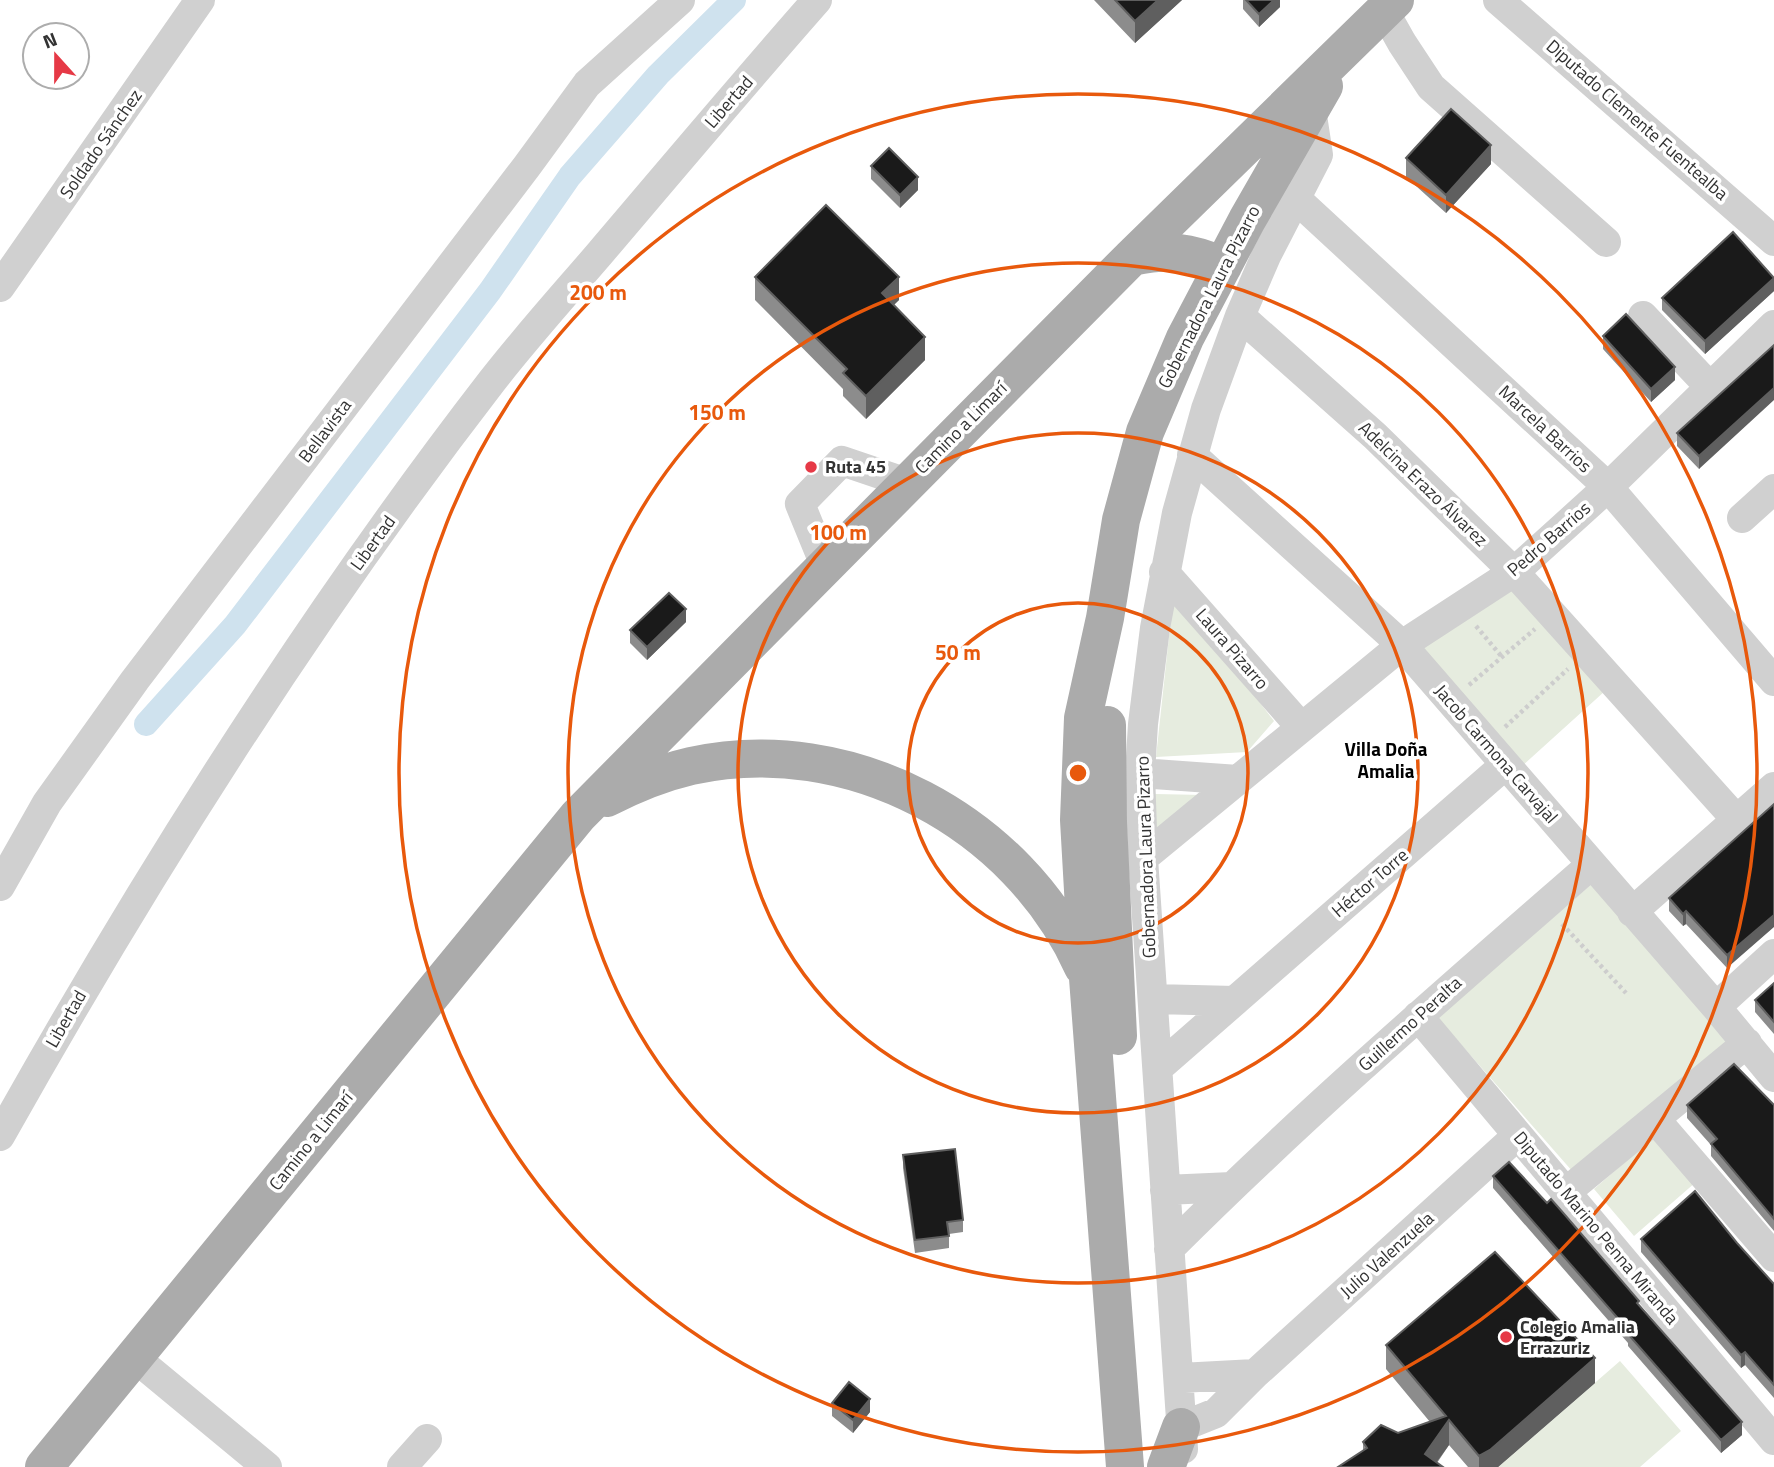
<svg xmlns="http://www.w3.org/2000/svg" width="1774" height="1467" font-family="'Titillium Web',sans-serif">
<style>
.green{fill:#e6ecdf}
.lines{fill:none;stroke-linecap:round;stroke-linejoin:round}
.canal{stroke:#cfe2ee;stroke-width:24}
.path{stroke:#cdcdcd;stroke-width:4.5;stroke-dasharray:3.5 3.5;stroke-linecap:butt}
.minor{stroke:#d0d0d0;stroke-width:30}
.major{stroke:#ababab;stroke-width:38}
.wall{fill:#8c8c8c}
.shaded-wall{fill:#5f5f5f}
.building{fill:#1a1a1a;stroke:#5f5f5f;stroke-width:2}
.ring{fill:none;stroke:#e8590c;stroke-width:3.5}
.poi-dot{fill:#e63946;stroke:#fff;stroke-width:2.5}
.labels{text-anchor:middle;stroke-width:7;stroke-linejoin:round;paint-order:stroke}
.street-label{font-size:18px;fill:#333;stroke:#fff}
.poi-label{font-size:18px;font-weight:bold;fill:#333;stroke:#fff;text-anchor:start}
.neighbourhood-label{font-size:19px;font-weight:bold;fill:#000;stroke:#fff}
.centre{fill:#e8590c;stroke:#fff;stroke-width:3.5}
.ring-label{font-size:21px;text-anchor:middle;font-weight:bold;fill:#e8590c;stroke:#fff;stroke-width:7;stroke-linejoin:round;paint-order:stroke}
</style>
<rect width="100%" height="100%" fill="#fff"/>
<path class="green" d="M1512 586 1605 691 1521 767 1417 648Z
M1174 590 1274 721 1247 752 1156 757Z
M1155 794 1204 795 1155 840Z
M1593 883 1731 1041 1573 1172 1436 1016Z
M1656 1135 1696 1182 1634 1236 1594 1189Z
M1620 1361 1681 1431 1640 1467H1498Z"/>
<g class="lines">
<path class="canal" d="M146 724 235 625 490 291 570 176 658 75 734 0"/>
<path class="path" d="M1476 626 1502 657
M1469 685 1535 629
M1505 727 1568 669
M1562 924 1626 993"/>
<path class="minor" d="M1498 0 1774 241
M1384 11 1402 43 1431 87 1606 242
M1294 197 1608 487 1774 681
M0 287 200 0
M1240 316 1375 436 1514 572 1736 819
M1643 316 1710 387
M1192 455 1402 645 1716 1007 1774 1077
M1742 518 1774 489
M825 565 800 504 842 461 907 483
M1164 572 1301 727
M1140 773 1238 780
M1143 858 1402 645 1514 572 1608 487 1774 325
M0 886 47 803 135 680 527 166 587 84 680 0
M1632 912 1774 787
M1153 999 1235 1001
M1716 1007 1774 954
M1418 1016 1774 1440
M1158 1068 1505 765
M1655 1119 1774 1257
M0 1136C147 874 308 619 492 381 527 336 565 294 601 252 673 167 744 83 817 0
M1165 1190 1232 1187
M1566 1192 1747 1043
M1169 1249C1304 1114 1448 990 1591 865
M134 1357 267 1467
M1180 1378 1255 1374
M1181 1427 1216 1413 1255 1374 1518 1135
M1183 1449 1143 858 1140 773 1143 724 1155 628 1177 513 1206 409 1240 316 1266 256 1318 155 1311 109
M402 1467 427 1439"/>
<path class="major" d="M1132 257C1168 249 1189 251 1223 266
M1107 725 1108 822 1118 1036
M607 798C634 784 661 773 691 766 849 731 1018 822 1083 967
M44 1467 578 816 1132 257 1395 0
M1125 1467 1088 978 1079 820 1083 718 1105 618 1121 520 1145 432 1185 338 1247 220 1324 86
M1166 1467 1181 1427"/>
</g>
<path class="wall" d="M1094 0H1182L1135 43Z
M1243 0H1280V7L1259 27 1243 9Z
M1406 158 1491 164 1446 213 1406 177Z
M871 166 918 190 900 208 871 179Z
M755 277 899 300 893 305 925 360 866 419 843 396V389L755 300Z
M1774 291 1705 354 1662 310V298Z
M1603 336 1675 380 1651 402 1603 349Z
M1774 345 1699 469 1677 446V433Z
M686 622 647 660 630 643V630Z
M1774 804 1727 968 1686 924 1683 926 1669 911V898Z
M1774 983V1034L1755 1012V1000Z
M1687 1105H1774V1231L1711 1156V1145L1687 1118Z
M903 1155 963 1220V1232L949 1234V1248L915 1253 903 1168Z
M1493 1176 1742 1435 1721 1453 1628 1346V1343L1493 1188Z
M1641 1239 1737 1243 1774 1284V1398L1745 1365 1741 1368 1641 1252Z
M1386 1345 1595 1383 1498 1467H1468L1449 1445 1437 1463 1363 1451V1442L1398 1433 1430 1422 1386 1369Z
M832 1403 870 1412 853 1433 832 1416Z"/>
<path class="shaded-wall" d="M1158 0H1182L1135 43V21Z
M1274 0H1280V7L1259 27V14Z
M1491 145V164L1446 213V195Z
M918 177V190L900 208V195Z
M899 277V300L882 317V293Z
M1774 278V291L1705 354V341Z
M925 337V360L866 419V396Z
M1675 367V380L1651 402V389Z
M1774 388V400L1699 469V456Z
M686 609V622L647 660V647Z
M1686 911V924L1683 926V914Z
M1774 915V927L1727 968V955Z
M1745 1352V1365L1741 1368V1355Z
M1595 1358V1383L1498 1467H1479V1456Z
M870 1399V1412L853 1433V1420Z
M1449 1420V1445L1433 1467 1425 1454Z
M1742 1422V1435L1721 1453V1440Z"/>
<path class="building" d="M1115 0H1158L1135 21Z
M1246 0H1274L1259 14Z
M1451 109 1491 145 1446 195 1406 158Z
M889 148 918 177 900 195 871 166Z
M826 205 899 277 882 293 925 337 866 396 843 373 847 369 755 277Z
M1733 232 1774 278 1705 341 1662 298Z
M1626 314 1675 367 1651 389 1603 336Z
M1774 345V388L1699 456 1677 433Z
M669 593 686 609 647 647 630 630Z
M1774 804V915L1727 955 1686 911 1683 914 1669 898Z
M1774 983V1022L1755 1000Z
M1734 1064 1774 1105V1219L1711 1144 1717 1139 1687 1105Z
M955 1149 963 1220 947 1222 949 1236 915 1240 903 1155Z
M1509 1162 1547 1203 1551 1199 1565 1215 1639 1301 1637 1303 1742 1422 1721 1440 1628 1334 1630 1332 1493 1176Z
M1695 1191 1737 1243 1774 1284V1385L1745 1352 1741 1355 1641 1239Z
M1495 1252 1595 1358 1490 1450 1479 1456 1449 1420 1425 1454 1443 1467H1338L1367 1448 1363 1442 1381 1425 1398 1433 1446 1416 1386 1345Z
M849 1382 870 1399 853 1420 832 1403Z"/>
<g class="ring">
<circle cx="1078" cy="773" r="170"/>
<circle cx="1078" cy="773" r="340"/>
<circle cx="1078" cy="773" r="510"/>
<circle cx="1078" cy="773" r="679"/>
</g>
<g class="poi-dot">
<circle cx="811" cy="467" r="7"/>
<circle cx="1506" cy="1337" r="7"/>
</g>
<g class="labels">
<g class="street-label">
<text transform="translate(729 102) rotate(-49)" y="6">Libertad</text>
<text transform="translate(1637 120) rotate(41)" y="6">Diputado Clemente Fuentealba</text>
<text transform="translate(101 144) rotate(-55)" y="6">Soldado Sánchez</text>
<text transform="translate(1209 297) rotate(-63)" y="6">Gobernadora Laura Pizarro</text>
<text transform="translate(961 428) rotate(-45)" y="6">Camino a Limarí</text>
<text transform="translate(1545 429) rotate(43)" y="6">Marcela Barrios</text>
<text transform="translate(325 431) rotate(-53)" y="6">Bellavista</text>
<text transform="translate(1423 484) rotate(44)" y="6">Adelcina Erazo Álvarez</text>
<text transform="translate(1549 539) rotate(-41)" y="6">Pedro Barrios</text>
<text transform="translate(373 543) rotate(-54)" y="6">Libertad</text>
<text transform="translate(1232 649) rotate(49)" y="6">Laura Pizarro</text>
<text transform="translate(1496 754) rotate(49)" y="6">Jacob Carmona Carvajal</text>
<text transform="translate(1146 857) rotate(-92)" y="6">Gobernadora Laura Pizarro</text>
<text transform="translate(1370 883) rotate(-41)" y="6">Héctor Torre</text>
<text transform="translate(66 1019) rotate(-60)" y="6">Libertad</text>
<text transform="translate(1410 1024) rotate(-42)" y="6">Guillermo Peralta</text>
<text transform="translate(311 1141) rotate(-51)" y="6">Camino a Limarí</text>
<text transform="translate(1596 1228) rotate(50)" y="6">Diputado Marino Penna Miranda</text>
<text transform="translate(1387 1255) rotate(-42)" y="6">Julio Valenzuela</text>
</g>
<g class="poi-label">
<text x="825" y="473">Ruta 45</text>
<text x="1520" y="1333">Colegio Amalia<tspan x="1520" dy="21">Errazuriz</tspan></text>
</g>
<g class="neighbourhood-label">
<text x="1386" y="756">Villa Doña<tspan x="1386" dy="22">Amalia</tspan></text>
</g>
</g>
<circle cx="1078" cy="773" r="10" class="centre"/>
<g class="ring-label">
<text x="598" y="300">200 m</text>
<text x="717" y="420">150 m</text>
<text x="838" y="540">100 m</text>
<text x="958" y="660">50 m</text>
</g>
<g transform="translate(56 56) rotate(339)"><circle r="33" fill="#ffffff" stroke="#adadad" stroke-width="2"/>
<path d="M0-5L12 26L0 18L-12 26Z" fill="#e63946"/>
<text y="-10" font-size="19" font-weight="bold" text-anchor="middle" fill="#333333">N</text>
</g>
</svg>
